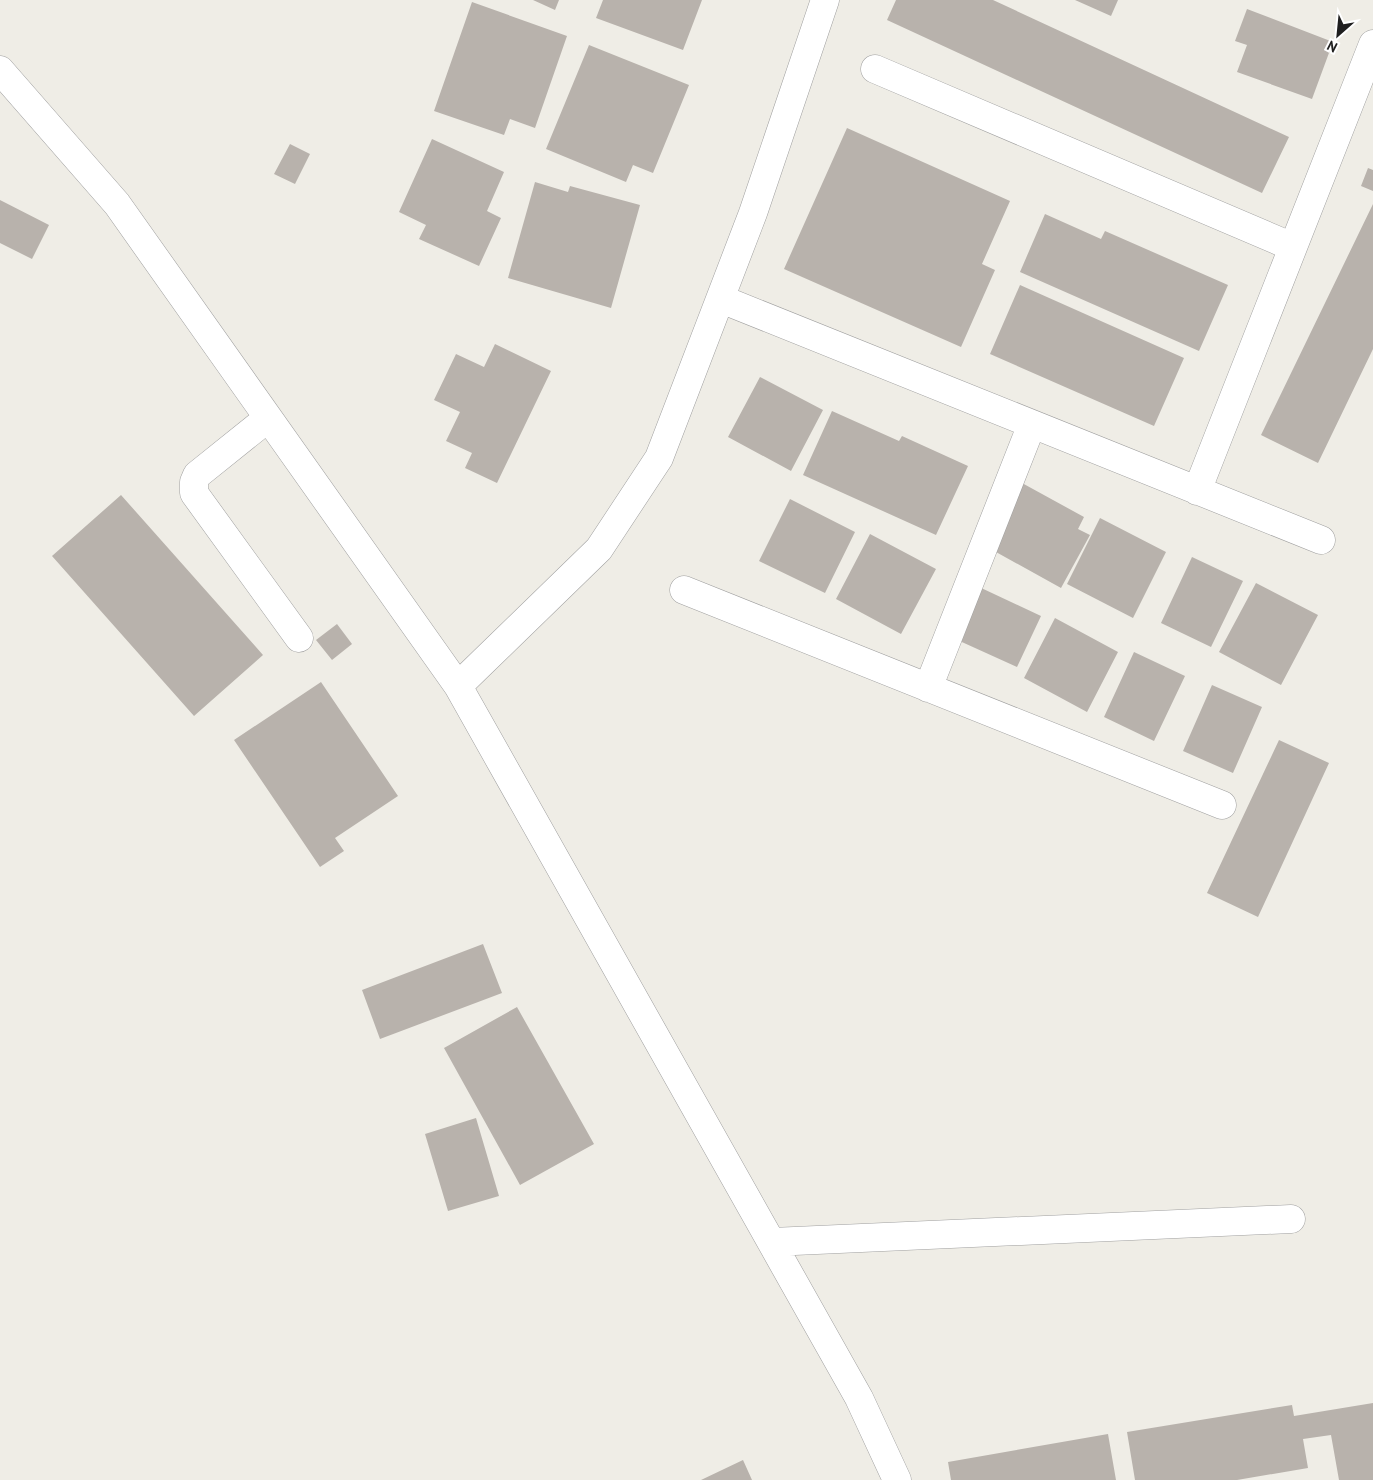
<svg xmlns="http://www.w3.org/2000/svg" width="1373" height="1480" font-family="'PT Sans',sans-serif">
<style>
.building{fill:#b8b2ac}
.lines{fill:none;stroke-linecap:round;stroke-linejoin:round}
.minor-casing{stroke:#a0a0a0;stroke-width:29}
.minor{stroke:#fff;stroke-width:28}
</style>
<rect width="100%" height="100%" fill="#efede6"/>
<path class="building" d="M533 0H559L555 10Z
M603 0H702L683 50 596 18Z
M896 0H993L1289 137 1262 193 887 20Z
M1075 0H1118L1111 16Z
M472 2 567 36 535 128 510 119 504 135 434 111Z
M1247 9 1333 42 1312 99 1237 72 1247 45 1235 41Z
M589 45 689 85 653 173 633 165 626 182 546 149Z
M847 128 1010 201 982 264 995 270 961 347 784 269Z
M432 139 504 172 487 211 501 218 479 266 419 239 426 225 399 212Z
M290 144 310 154 295 184 274 174Z
M1368 168 1373 170V191L1361 186Z
M535 182 568 192 570 186 640 205 611 308 508 278Z
M0 200 49 225 32 259 0 243Z
M1373 204V349L1318 463 1261 435Z
M1045 214 1101 239 1105 231 1228 285 1199 351 1020 272Z
M1020 285 1184 358 1154 426 990 354Z
M495 344 551 371 497 483 465 468 472 453 446 441 460 412 434 400 456 354 484 367Z
M760 377 823 410 791 471 728 437Z
M832 411 899 441 902 436 968 466 936 535 803 475Z
M1022 483 1084 517 1078 529 1090 535 1061 588 987 547Z
M121 495 263 655 194 716 52 556Z
M790 499 855 532 825 593 759 561Z
M1100 518 1166 552 1133 618 1067 584Z
M870 534 936 569 901 634 836 599Z
M1192 557 1243 581 1211 647 1161 623Z
M1256 583 1318 615 1281 685 1219 652Z
M977 586 1041 616 1017 667 953 638Z
M1055 618 1118 652 1087 712 1024 678Z
M337 624 352 644 332 660 316 640Z
M1134 652 1185 676 1154 741 1104 717Z
M321 682 398 796 335 838 344 851 320 867 234 740Z
M1212 685 1262 707 1233 773 1183 751Z
M1279 740 1329 763 1258 917 1207 893Z
M483 944 502 993 380 1039 362 990Z
M517 1007 594 1144 520 1185 444 1048Z
M476 1118 499 1196 448 1211 425 1134Z
M1373 1403V1480H1339L1331 1435 1303 1439 1308 1468 1237 1480H1135L1127 1432 1292 1405 1294 1416Z
M1108 1434 1116 1480H951L948 1462Z
M743 1460 752 1480H701Z"/>
<g class="lines">
<g class="minor-casing">
<path id="minor" d="M875 69 1293 247
M0 70 117 204 458 686 859 1398 897 1480
M721 299 1321 540
M268 418 197 475 194 482V493L299 638
M1197 491 1373 44
M684 590 1222 805
M458 686 599 549 659 458 753 213 825 0
M928 688 1032 424
M772 1242 1291 1219"/>
</g>
<use href="#minor" class="minor"/>
</g>
<g transform="translate(1338 35) rotate(207)" stroke="#ffffff" stroke-width="4" paint-order="stroke">
<path d="M0-4L9 19L0 12L-9 19Z" fill="#1f1f1f"/>
<text y="-8" font-size="14" font-weight="bold" text-anchor="middle" fill="#1f1f1f">N</text>
</g>
</svg>
